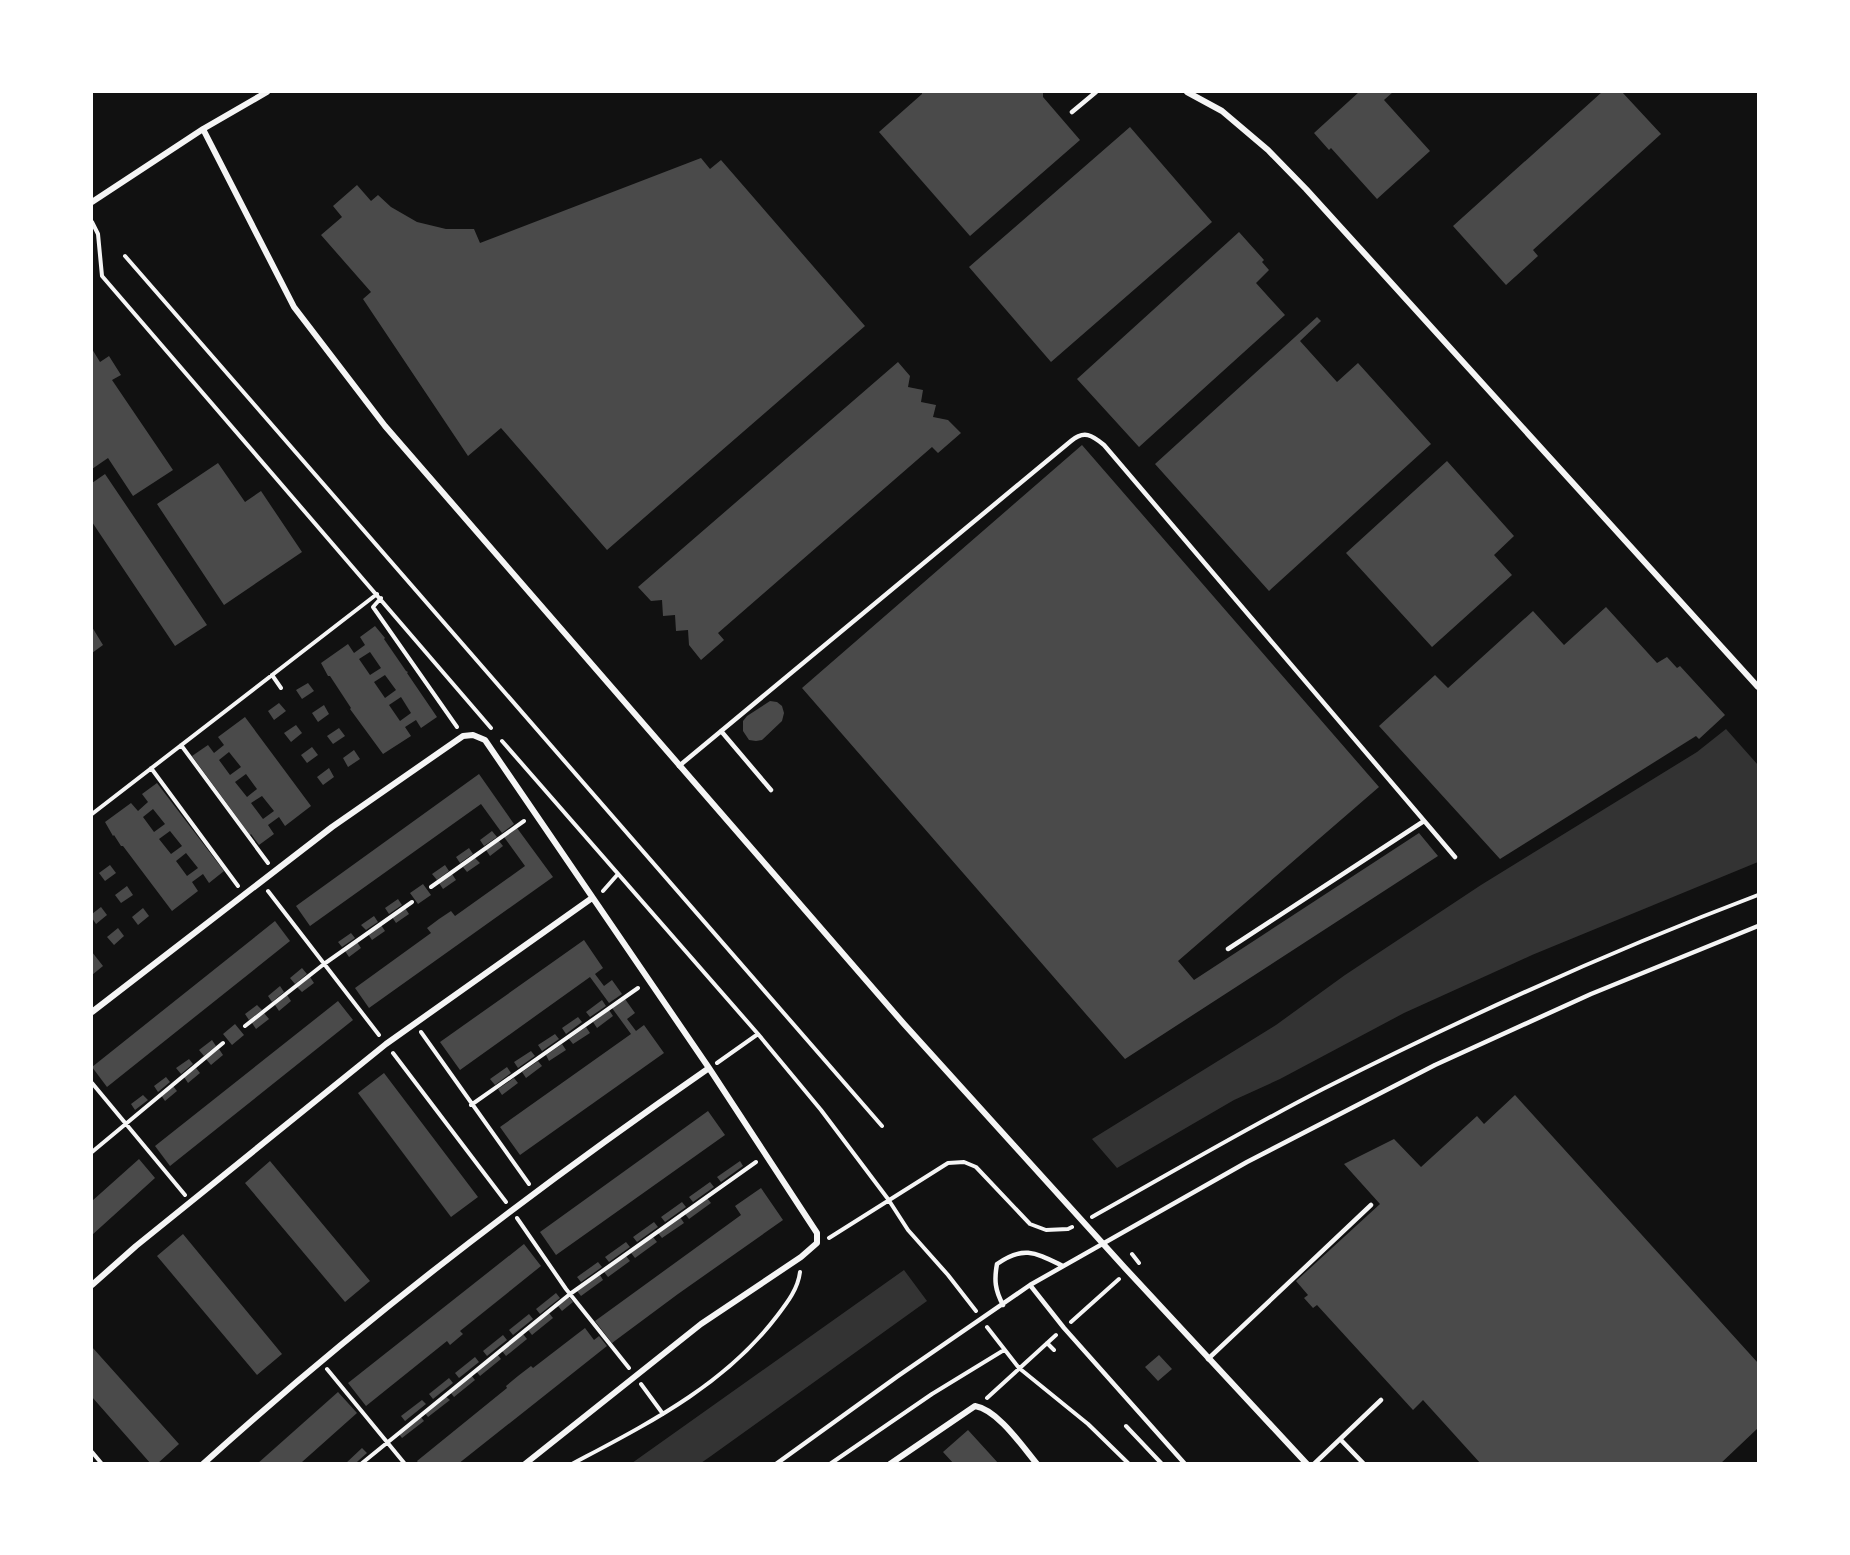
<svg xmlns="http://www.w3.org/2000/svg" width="1850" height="1555" font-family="Figtree,sans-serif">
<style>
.water{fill:#333}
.building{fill:#4a4a4a;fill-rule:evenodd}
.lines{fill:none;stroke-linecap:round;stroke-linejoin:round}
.path{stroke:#f5f5f5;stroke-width:4}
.service{stroke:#f5f5f5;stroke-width:4.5}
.minor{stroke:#f5f5f5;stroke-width:6}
</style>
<rect width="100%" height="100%" fill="#111"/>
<path class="water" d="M1726 729 1758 765V862L1532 955 1404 1013 1280 1079 1234 1100 1117 1168 1092 1139 1276 1025 1345 975 1481 885 1697 752Z
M904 1270 927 1301 711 1456 701 1463H632Z"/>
<path class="building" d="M922 92H1043V97L1080 140 970 236 879 132 922 94Z
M1359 92H1393L1384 100 1430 151 1377 199 1331 148 1329 150 1314 133Z
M1602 92H1622L1661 134 1533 250 1538 256 1506 285 1453 226Z
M1130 127 1212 222 1051 362 969 267Z
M701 158 710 169 721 160 865 326 607 550 501 428 468 456 363 299 371 292 321 235 342 217 333 206 357 185 371 201 378 195 391 207 417 222 446 229H474L480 243Z
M1239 232 1264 260 1262 262 1269 270 1256 283 1285 315 1139 447 1077 379Z
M1317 317 1321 321 1300 341 1337 382 1358 363 1431 444 1269 591 1155 464Z
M92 349 100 362 109 356 121 375 112 380 173 470 133 496 108 458 92 469Z
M898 362 910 376 908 387 923 390 921 402 936 405 933 417 948 420 961 433 938 453 932 447 718 633 724 640 701 660 689 645 688 630 676 631 675 615 663 616 662 600 651 601 638 587Z
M1082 445 1379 787 1178 961 1194 980 1419 833 1438 856 1125 1059 802 688Z
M1447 461 1514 536 1494 555 1512 575 1432 647 1346 553Z
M218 463 245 502 261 491 302 552 224 605 157 504Z
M105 474 207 625 175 646 92 522V483Z
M1606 607 1657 663 1667 657 1677 668 1680 666 1725 715 1699 739 1696 736 1500 859 1379 726 1435 675 1448 688 1533 611 1564 645Z
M375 626 385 638 384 639 406 671 408 672 407 673 437 717 421 728 416 720 405 727 411 736 383 754 350 709 351 708 330 676H328L321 663 348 644 354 653 365 645 360 637ZM370 652 381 668 370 675 359 659ZM385 675 396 690 385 698 374 682ZM401 697 411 713 400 721 389 705Z
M92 627 103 645 92 653Z
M308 683 314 691 302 699 296 690Z
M770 701 777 702 782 706 784 713 782 721 762 740 756 741 749 740 743 731V721L747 716Z
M279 703 286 711 274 720 268 711Z
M324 705 329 714 318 722 312 713Z
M245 717 311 806 285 826 279 817 268 825 274 834 259 845 251 834 250 835 192 756 208 745 214 753 224 745 218 737ZM229 752 241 767 230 775 219 760ZM246 774 257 789 247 797 235 782ZM262 796 274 811 263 819 251 803Z
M296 725 302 733 291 742 284 733Z
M339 728 345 736 333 744 327 736Z
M312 747 318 755 307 763 301 755Z
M354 750 360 759 348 767 343 758Z
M329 768 334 777 323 785 317 777Z
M479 774 514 824 502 833 481 804 310 926 296 906Z
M157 783 224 871 209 883 203 874 192 882 198 891 172 911 123 846H121L114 835 113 836 105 822 131 803 138 811 148 802 142 794ZM153 809 165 824 154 832 143 817ZM170 831 182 846 171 854 159 839ZM186 853 198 868 187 876 176 861Z
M517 828 553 877 369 1008 355 988 431 933 427 928 439 919 451 911 455 916 525 866 504 837Z
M492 831 497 837 484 846 480 840Z
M499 841 503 846 490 856 486 850Z
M469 848 473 854 460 863 456 857Z
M475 858 480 863 467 872 463 867Z
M110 865 116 873 105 881 99 873Z
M445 865 449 871 437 880 432 874Z
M452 874 456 880 443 889 439 883Z
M423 884 431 895 418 904 410 893Z
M127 886 133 895 121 903 115 895Z
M398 899 402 905 389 914 385 908Z
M101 907 107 915 96 924 92 918V914Z
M143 908 149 916 138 925 132 917Z
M405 908 409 914 396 923 392 917Z
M374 916 378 922 366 930 361 925Z
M275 921 290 941 107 1087 92 1067Z
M381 925 385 931 372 940 368 934Z
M118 928 124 936 114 945 107 937Z
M351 933 355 938 342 947 338 942Z
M584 940 603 968 595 974 604 986 612 980 622 994 609 1003 590 977 460 1070 440 1042Z
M357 942 361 948 349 957 345 951Z
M92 952 103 966 92 975Z
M302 968 307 974 295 984 290 978Z
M310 977 314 983 302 992 297 987Z
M280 986 284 992 272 1002 268 996Z
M287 995 291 1001 279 1011 275 1005Z
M625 999 635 1013 627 1019 636 1031 644 1025 664 1053 520 1155 500 1127 631 1034 612 1008Z
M602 1000 606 1006 590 1017 586 1012Z
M338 1001 353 1020 170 1166 155 1146Z
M257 1005 262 1010 249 1020 245 1014Z
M609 1010 613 1016 597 1028 593 1022Z
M264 1013 269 1019 256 1029 252 1023Z
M578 1017 582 1022 566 1034 562 1028Z
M235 1024 244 1035 232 1045 223 1034Z
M586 1027 590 1033 573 1044 569 1039Z
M555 1034 559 1039 542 1051 538 1045Z
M212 1040 216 1046 204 1056 199 1050Z
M562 1044 566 1050 549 1061 546 1055Z
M219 1049 223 1055 211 1065 206 1059Z
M531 1051 535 1056 518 1068 514 1062Z
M189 1059 193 1064 181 1074 176 1068Z
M538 1061 542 1066 526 1078 522 1072Z
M507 1067 511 1073 495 1085 490 1079Z
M196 1068 200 1073 188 1083 184 1077Z
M384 1073 478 1197 451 1217 358 1093Z
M166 1077 170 1082 158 1092 154 1086Z
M514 1078 518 1083 502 1095 498 1089Z
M173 1086 177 1091 165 1101 161 1095Z
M143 1095 148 1100 135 1110 131 1104Z
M1515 1095 1758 1363V1428L1720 1464H1481L1423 1400 1413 1410 1317 1305 1313 1308 1304 1298 1308 1295 1296 1281 1380 1204 1344 1164 1394 1139 1421 1167 1477 1116 1484 1124Z
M708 1111 725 1135 556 1255 540 1232Z
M139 1159 155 1178 92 1235V1201Z
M270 1161 370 1281 345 1302 245 1183Z
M740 1161 743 1166 721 1182 717 1177Z
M710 1182 714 1187 693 1202 689 1197Z
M761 1188 783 1220 678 1294 612 1343 595 1321 741 1215 735 1206Z
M707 1198 711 1203 689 1219 685 1214Z
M682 1202 686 1207 665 1222 661 1217Z
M680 1217 684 1223 662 1238 658 1233Z
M654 1222 658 1227 637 1242 633 1237Z
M183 1234 282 1354 257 1375 157 1256Z
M653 1237 657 1242 635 1258 631 1253Z
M626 1242 630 1247 609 1262 605 1257Z
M524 1244 541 1266 460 1331 463 1334 450 1345 447 1341 366 1406 348 1383Z
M626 1256 630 1261 608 1277 604 1272Z
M598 1262 602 1267 581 1282 577 1277Z
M600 1275 603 1280 581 1296 577 1291Z
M556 1293 560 1298 540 1314 536 1309Z
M569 1297 573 1302 562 1311 558 1306Z
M549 1313 553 1318 532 1335 528 1330Z
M529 1314 533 1319 513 1335 509 1330Z
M585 1328 594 1340 599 1336 607 1346 458 1464H419L417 1461 507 1388 506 1386 518 1376 531 1366 533 1368Z
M523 1334 527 1339 506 1356 502 1351Z
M503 1335 507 1340 487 1356 483 1351Z
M92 1347 179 1444 157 1464H151L92 1397Z
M497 1354 501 1359 480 1376 476 1371Z
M1159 1355 1172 1369 1158 1381 1145 1367Z
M475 1357 479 1362 459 1378 455 1373Z
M471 1375 475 1380 454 1397 450 1392Z
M449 1378 453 1383 433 1399 429 1394Z
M338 1392 357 1413 302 1462 303 1464H257Z
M445 1396 450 1400 428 1417 424 1412Z
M422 1400 426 1404 405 1421 401 1416Z
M420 1416 424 1421 402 1438 398 1433Z
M968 1430 999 1464H954L943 1452Z
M362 1448 367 1453 358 1461 355 1464H345Z"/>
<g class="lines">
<path class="path" d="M92 222 98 234 102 276 491 728
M125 256 882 1126
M381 598 373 607 457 727
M272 675 281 688
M502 741 758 1034 821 1110 888 1199 908 1230 948 1275 976 1311
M181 745 268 863
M151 768 238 886
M92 814 377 594
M431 887 524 821
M268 891 379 1035
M603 891 618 874
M245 1026 324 964 412 902
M421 1032 529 1184
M393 1053 506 1202
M717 1063 758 1034
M92 1083 185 1195
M471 1105 638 988
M92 1152 223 1043
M1092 1217C1169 1174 1245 1129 1323 1089 1465 1017 1610 951 1758 895
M517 1218 566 1289 629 1368
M829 1238 948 1163 964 1162 976 1167 1030 1224 1046 1230 1068 1229 1072 1227
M1132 1254 1139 1263
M1071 1322 1119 1279
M987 1327 1019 1368 1088 1424 1129 1464
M1047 1343 1054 1350
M327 1369 405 1464
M641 1384 663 1414
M987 1398 1056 1335
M1126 1426 1162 1464
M92 1452 102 1464
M361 1464 570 1294 756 1162
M572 1464C647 1424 724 1386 777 1316 787 1303 798 1289 800 1272
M830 1464 932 1394 1004 1350"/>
<path class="service" d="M1072 112 1096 92
M721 731 771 790
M679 766 1071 441C1084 430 1092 435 1104 445L1455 857
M1228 949 1424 821
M1030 1285 1064 1328 1185 1464
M1003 1305C995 1290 994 1280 997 1264 1024 1245 1036 1253 1063 1266
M1208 1359 1371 1205
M1340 1439 1364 1464
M776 1464 898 1376 1030 1285 1247 1162 1435 1065 1591 994 1758 926
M1314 1464 1381 1400"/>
<path class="minor" d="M267 92 203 129 294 307 385 426 904 1024 1125 1268 1307 1464
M1187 92 1222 111 1268 150 1306 189 1758 687
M92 202 203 129
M92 1012 332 827 463 736 473 735 485 740 709 1068 817 1233V1243L801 1257 701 1324 525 1464
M92 1285 136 1246 386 1044 592 898
M203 1464C362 1320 533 1190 709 1068
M890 1464 975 1406C998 1410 1022 1446 1037 1464"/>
</g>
<rect width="1850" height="1555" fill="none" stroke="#ffffff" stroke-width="186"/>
</svg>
